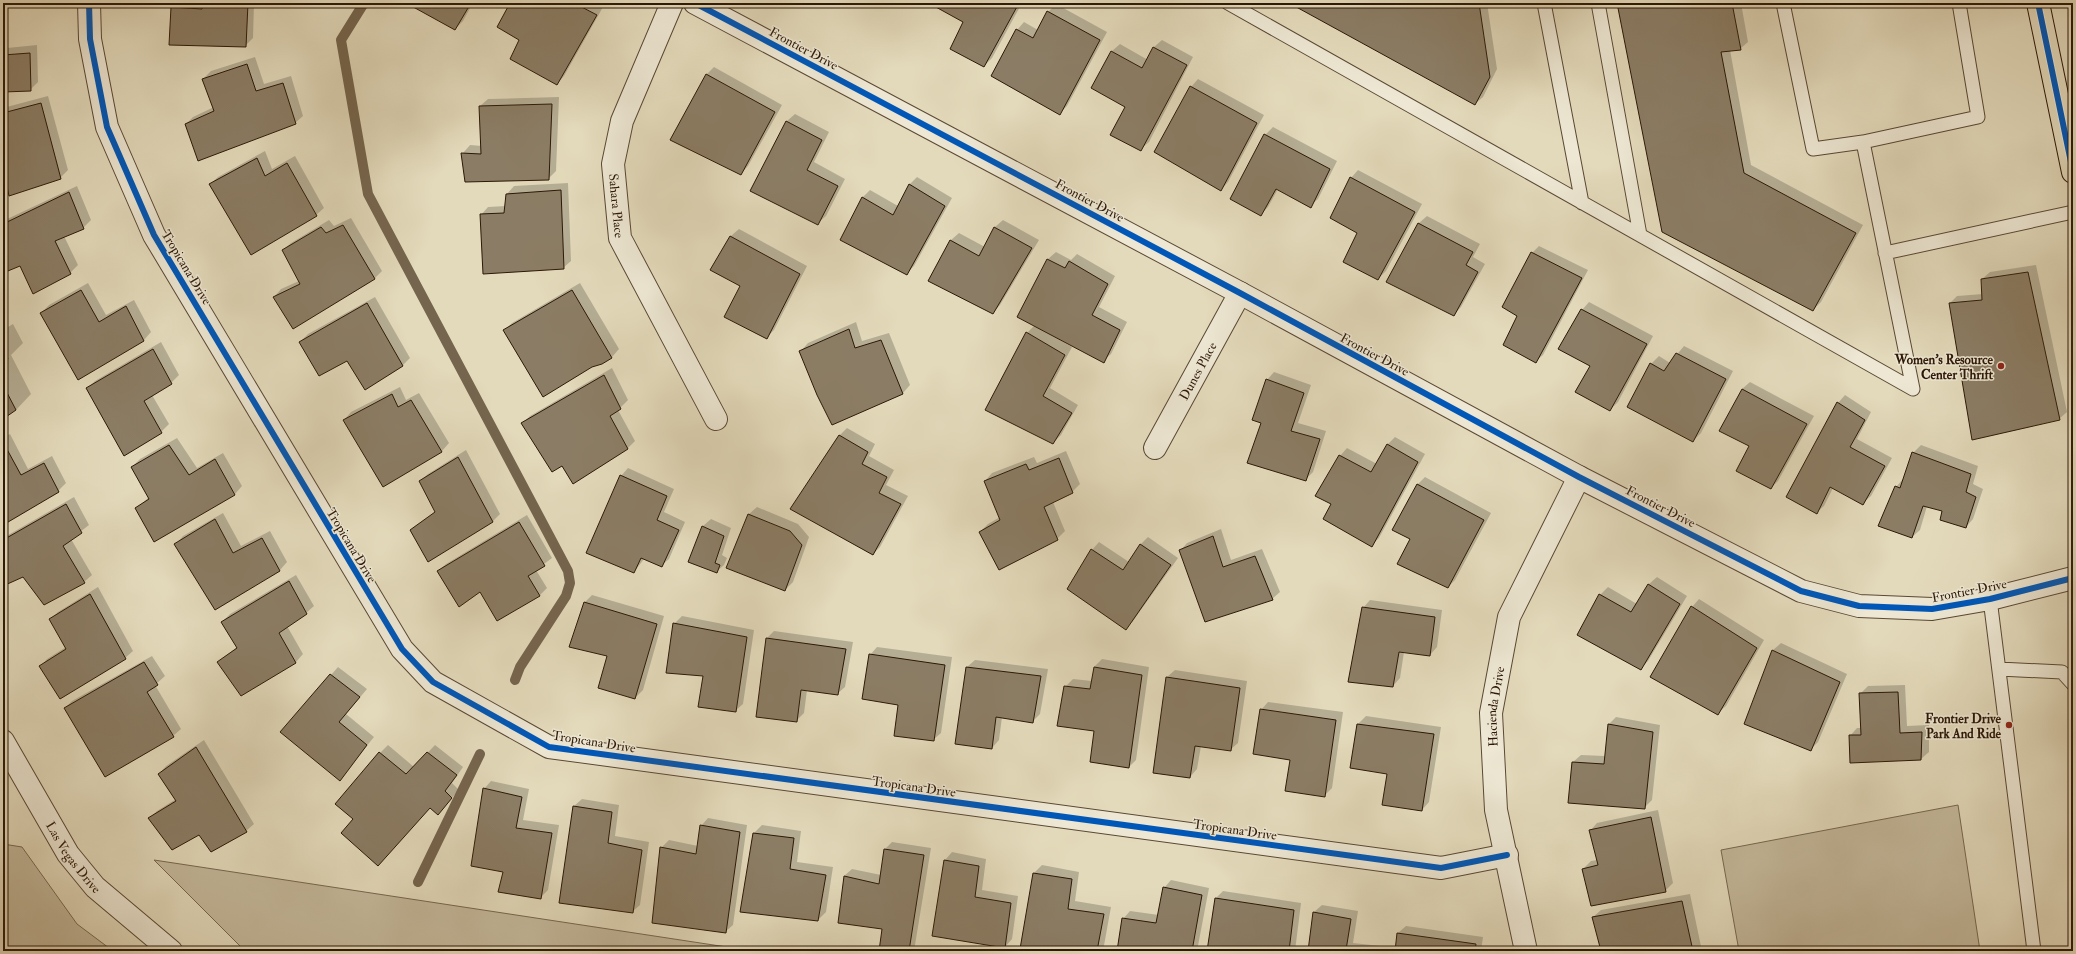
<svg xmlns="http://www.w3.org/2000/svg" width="2076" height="954" font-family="'IM FELL Double Pica',serif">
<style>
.green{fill:#c4b99c;stroke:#786852}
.shadow{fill:#0003}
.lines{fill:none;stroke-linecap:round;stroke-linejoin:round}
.stream{stroke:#75654e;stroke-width:10}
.building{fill:#8b7d65;stroke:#2c1807}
.lane-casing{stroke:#5a4834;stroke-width:15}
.street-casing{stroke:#5a4834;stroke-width:24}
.primary-casing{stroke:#2c1807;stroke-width:24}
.lane{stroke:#ede7d3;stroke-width:13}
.street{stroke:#ede7d3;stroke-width:22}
.primary{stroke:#e3dabb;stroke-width:22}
.cycleway-casing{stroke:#ede7d3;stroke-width:8}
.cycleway{stroke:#0057b8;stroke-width:6}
.poi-dot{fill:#8f2418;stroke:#ede7d3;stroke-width:1.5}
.labels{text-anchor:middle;stroke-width:3;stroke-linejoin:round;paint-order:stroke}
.street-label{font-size:13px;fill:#2c1807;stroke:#ede7d3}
.poi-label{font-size:13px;font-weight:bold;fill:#2c1807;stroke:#ede7d3;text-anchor:end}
</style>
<rect width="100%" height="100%" fill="#e3dabb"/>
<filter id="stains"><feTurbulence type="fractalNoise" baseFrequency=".005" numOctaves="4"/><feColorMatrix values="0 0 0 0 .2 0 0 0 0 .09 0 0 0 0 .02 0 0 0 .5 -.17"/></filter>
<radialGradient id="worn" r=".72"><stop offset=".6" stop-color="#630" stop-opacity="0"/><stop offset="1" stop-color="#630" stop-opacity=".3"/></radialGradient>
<path class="green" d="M1958 805 1980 951H1739L1721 850Z
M3 844 22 847 77 924 113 951H3Z
M154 860 753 951H245Z"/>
<path class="shadow" d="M176 3H254L253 38 245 46 172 8Z
M408 3H473L463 21 455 29Z
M511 3H595L603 7 564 76 557 84 521 40Z
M936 3H1022L992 58 984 66 965 22Z
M1291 3H1487L1497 69 1483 97 1475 104Z
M1618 3H1741L1748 42 1740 49 1730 50 1751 165 1863 225 1821 302 1813 310Z
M1056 4 1107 32 1067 106 1060 113 1017 30 1024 22 1038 30 1048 12Z
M4 11 7 48 37 45 38 82 30 90 3 91V12Z
M1162 40 1193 57 1149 142 1141 149 1126 107 1093 88 1112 51 1120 44 1148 60 1154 47Z
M255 57 264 84 291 76 303 116 295 123 186 124 193 117 214 107 203 79 211 71Z
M714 67 782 105 748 166 741 174 706 75Z
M1198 79 1264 115 1228 182 1221 190 1191 87Z
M48 96 68 170 60 178 3 176V108Z
M559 97 556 171 548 179 466 181 463 153 470 145 482 146 480 106 488 99Z
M795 114 829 132 814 162 845 179 826 216 818 223 752 190 787 121Z
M1273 127 1337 161 1318 199 1310 206 1278 189 1268 207 1260 215 1265 135Z
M265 151 272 169 295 156 324 208 316 215 210 184 218 177Z
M1358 170 1422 204 1386 271 1378 279 1358 233 1351 178Z
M917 177 952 198 914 266 906 274 862 198 870 190 898 206 910 184Z
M568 183 571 261 563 268 481 215 488 207 506 206 507 194 514 186Z
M77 186 91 220 83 228 64 236 78 265 70 273 21 264 3 272V221Z
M1427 216 1480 244 1473 257 1485 264 1461 307 1454 315 1387 281 1419 223Z
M351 218 382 271 375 278 293 328 274 297 281 289 299 281 283 250 291 243 329 220 334 226Z
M1003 220 1039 240 1000 305 993 313 930 281 951 240 959 233 985 247 995 227Z
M739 229 807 266 774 330 767 337 741 286 711 269 731 236Z
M1539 246 1588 270 1543 355 1535 362 1518 316 1532 253Z
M1056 252 1071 260 1077 254 1115 276 1099 307 1127 322 1111 354 1103 361 1061 339 1060 340 1072 347 1050 388 1078 405 1061 435 1053 443 1027 333 1035 325 1018 316 1048 259Z
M2036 265 2067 412 2059 419 1950 303 1957 296 1983 294 1982 279 1990 272Z
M88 283 106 315 134 300 151 332 144 340 79 378 41 313 49 305Z
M580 283 619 349 612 357 601 363 505 330 512 323Z
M375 297 410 358 402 366 347 360 300 342 308 334Z
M1589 302 1653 336 1618 402 1610 410 1591 365 1582 310Z
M856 322 862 341 889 333 910 385 903 393 833 424 801 351 808 343Z
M13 324 23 343 11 355 31 394 16 410 3 418V330Z
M161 342 179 375 171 383 152 395 169 424 161 432 87 389 95 381Z
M1684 346 1733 371 1701 433 1693 441 1651 364 1659 356 1670 363Z
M612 368 628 400 618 410 635 441 627 449 562 465 522 424 530 416Z
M1274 372 1311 385 1298 423 1326 431 1313 472 1305 480 1262 422 1267 380Z
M1750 382 1814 416 1778 481 1771 488 1751 446 1742 389Z
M400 387 406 400 419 393 449 443 442 451 383 485 344 420 351 412Z
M1845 395 1871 412 1857 439 1892 458 1871 496 1863 503 1833 488 1824 506 1816 513 1838 403Z
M847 428 875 444 869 456 894 470 886 485 908 496 880 547 873 554 839 436Z
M10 434 28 469 52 456 66 483 58 491 3 524V438Z
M1395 437 1425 454 1379 538 1371 546 1333 504 1340 456 1347 448 1377 464 1388 444Z
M177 438 197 468 223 453 242 486 235 494 155 541 137 508 149 497 132 467 140 459Z
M1921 445 1978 466 1973 484 1983 489 1973 519 1966 527 1943 510 1927 506 1920 530 1912 537 1896 487 1903 479 1913 453Z
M466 450 500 514 492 522 411 530 436 511 420 481 428 474Z
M1066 451 1080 484 1072 492 1053 502 1065 531 1057 539 980 532 988 524 1000 517 985 481 992 473 1034 457 1037 463Z
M628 468 674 489 664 512 685 522 669 559 661 566 644 559 634 572 621 476Z
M1425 477 1491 513 1455 580 1448 587 1412 539 1394 530 1418 484Z
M74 497 89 525 71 539 92 575 84 582 23 575 3 585V538Z
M757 507 798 524 809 537 793 582 785 590 749 514Z
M223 513 241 546 270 531 287 562 280 570 215 609 176 544 183 536Z
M527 515 552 558 536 570 547 588 540 595 498 620 481 591 438 571 446 564Z
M711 519 731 528 722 555 727 558 724 565 716 572 703 526Z
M1221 529 1231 560 1262 549 1280 592 1272 599 1180 551 1187 543Z
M1148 537 1178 558 1133 621 1126 628 1092 550 1099 542 1129 562 1140 545Z
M296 575 314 606 306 613 287 626 303 654 296 662 241 695 218 662 237 647 222 622 230 614Z
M1657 577 1687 596 1648 661 1640 669 1600 595 1608 587 1637 604 1649 584Z
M98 587 133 651 125 658 40 667 47 659 66 647 50 620 58 612Z
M592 595 664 616 643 690 635 698 585 602Z
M1699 599 1764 640 1726 706 1718 713 1692 607Z
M1370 600 1442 610 1437 647 1430 655 1404 652 1400 678 1393 686 1363 608Z
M682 616 754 630 743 704 735 711 704 675 674 624Z
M774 631 853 642 845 687 837 694 807 690 804 713 796 721 767 638Z
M1781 643 1847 674 1818 742 1810 750 1773 650Z
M877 647 952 657 941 733 933 740 900 704 870 655Z
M152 656 165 676 155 685 181 729 173 736 65 708 72 701Z
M1102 659 1149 667 1136 760 1129 767 1095 730 1065 687 1073 679 1092 681 1094 667Z
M975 660 1048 669 1040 714 1033 721 1002 717 999 740 992 748 967 667Z
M338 667 367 689 346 714 374 737 340 779 331 675Z
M1175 670 1247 681 1238 743 1230 750 1201 746 1197 769 1190 777 1167 677Z
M1905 685 1907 726 1929 725V752L1921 759 1850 736 1857 728H1862L1860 694 1868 686Z
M1268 702 1343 712 1332 788 1324 796 1291 759 1261 710Z
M1366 716 1441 727 1429 802 1422 810 1388 773 1351 768 1358 724Z
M1616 717 1660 725 1652 800 1644 808 1573 762 1581 755 1605 756 1609 724Z
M204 740 254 824 246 831 200 834 149 819 157 811 176 799 159 774 166 766Z
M388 745 414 767 435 745 463 767 452 783 459 790 438 814 380 753Z
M491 781 529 789 523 820 559 825 548 890 540 898 504 871 484 789Z
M582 799 619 805 615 836 649 842 640 905 632 912 574 806Z
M1658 810 1673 883 1665 891 1583 869 1591 861 1598 860 1590 831 1597 823Z
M708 818 747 825 733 925 725 932 661 848 669 840 698 846 701 826Z
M762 825 801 831 797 862 833 867 826 912 818 920 741 911 754 833Z
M892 842 931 848 914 951H880L883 928 844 876 852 869 881 875 885 849Z
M952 852 986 859 982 890 1018 896 1012 939 1005 947 933 935 945 860Z
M1042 865 1079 872 1075 901 1111 907 1103 951H1036L1021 949 1034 873Z
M1171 880 1209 888 1197 951H1118L1123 919 1130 911 1159 915 1164 888Z
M1223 891 1301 903 1295 951H1208L1216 898Z
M1690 894 1702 951H1602L1593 917 1601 910Z
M1322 905 1358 911 1353 943 1390 947 1389 951H1309L1314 912Z
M1406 926 1483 937 1481 951H1396L1398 933Z"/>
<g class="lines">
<path class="stream" d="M364 3 341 40 368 194 568 571 570 583 566 596 520 667 515 680
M418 882 480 754"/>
</g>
<path class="building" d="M203 3H248L246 47 169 45 171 7 202 9Z
M406 3H471L455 30Z
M510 3H574L597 15 557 85 510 59 519 40 497 27Z
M935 3H1019L984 67 950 49 963 22 934 6Z
M1289 3H1479L1490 77 1475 105Z
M1617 3H1732L1741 50 1721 52 1744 173 1856 233 1813 311 1662 232Z
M1047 11 1100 40 1060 115 991 76 1016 29 1033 38Z
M1153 47 1187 65 1141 151 1110 135 1125 107 1091 88 1111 51 1142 68Z
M30 53 31 91 3 92V55Z
M247 64 256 91 283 83 296 124 198 161 185 124 214 111 202 79Z
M706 74 775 112 741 175 670 140Z
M1190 86 1257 123 1221 191 1154 152Z
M41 103 61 179 9 196 5 177H3V113Z
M552 104 549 180 465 182 461 153 481 154 479 106Z
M786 121 822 140 807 170 838 186 818 225 750 191Z
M1264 134 1330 169 1311 208 1276 189 1261 216 1230 199Z
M257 158 265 176 287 163 317 216 251 255 209 184Z
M1350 177 1415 212 1378 280 1343 262 1357 233 1330 218Z
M909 184 945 206 907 275 840 240 862 197 893 215Z
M561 190 564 269 483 274 480 214 504 213 506 194Z
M69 192 84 229 55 241 71 274 33 294 20 266 3 273V224Z
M1418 223 1473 252 1466 265 1478 272 1454 316 1386 282Z
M343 225 375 279 293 329 273 297 300 284 282 250 321 227 326 233Z
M994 227 1032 248 993 314 928 281 950 240 979 256Z
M730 236 800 274 767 339 724 317 740 286 710 270Z
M1531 252 1582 278 1536 363 1503 345 1517 316 1502 307Z
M1047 259 1065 268 1069 261 1108 284 1092 315 1120 330 1104 363 1017 317Z
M2028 272 2060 420 1972 440 1949 303 1982 300 1981 279Z
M81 290 99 322 126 306 144 341 78 380 40 313Z
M572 290 612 358 602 364 592 367 543 397 503 330Z
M367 303 403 366 365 390 347 361 319 376 299 342Z
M1581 309 1647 344 1610 411 1575 392 1590 366 1558 349Z
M849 329 855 348 881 340 903 394 832 425 817 395 799 351Z
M1026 332 1065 355 1043 396 1072 413 1053 444 985 410Z
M3 349 8 359 3 362Z
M153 349 172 384 144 401 162 433 124 456 86 388Z
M1676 353 1726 379 1693 442 1627 407 1650 363 1664 371Z
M604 375 621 409 610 416 628 449 573 484 562 466 552 472 521 423Z
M1266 379 1304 393 1291 431 1320 439 1306 481 1247 463 1261 423 1252 420Z
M3 385 16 410 3 419Z
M1742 389 1807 424 1771 489 1736 471 1749 446 1719 431Z
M392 394 398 407 411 400 442 452 383 487 343 420Z
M1837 402 1865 420 1850 447 1885 466 1863 505 1830 487 1817 514 1786 497Z
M839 435 868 452 862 464 887 477 879 493 901 504 873 555 790 509Z
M3 442 21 475 44 463 59 492 3 525Z
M1387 444 1418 462 1372 547 1323 519 1331 504 1315 496 1339 455 1371 472Z
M169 445 189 475 215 459 235 495 154 542 135 508 149 499 131 467Z
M1912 452 1971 474 1966 492 1976 497 1966 528 1940 520 1942 511 1923 506 1912 538 1878 526 1895 486 1900 488Z
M458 457 493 522 428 562 410 530 435 512 419 481Z
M1059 458 1073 493 1044 507 1058 540 999 570 979 532 1000 520 984 481 1026 464 1029 470Z
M620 475 667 496 657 520 679 530 662 567 641 558 634 573 586 553Z
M1417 484 1484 520 1448 588 1397 564 1410 539 1392 530Z
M66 504 82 533 63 546 85 583 44 605 23 577 3 586V540Z
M748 514 790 531 802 545 785 591 726 568Z
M215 519 233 553 262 538 280 571 215 610 174 544Z
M519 522 545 566 528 576 540 596 497 621 480 592 459 607 437 571Z
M702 526 724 536 715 563 720 565 717 573 688 562Z
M1213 536 1223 567 1255 556 1273 600 1205 622 1179 550Z
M1140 544 1171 565 1126 630 1067 589 1091 549 1123 570Z
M289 581 307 614 279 633 296 663 241 696 217 662 237 648 221 622Z
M1648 584 1680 604 1641 670 1577 635 1599 594 1631 612Z
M90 594 126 659 60 699 39 666 66 649 49 619Z
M584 602 657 624 635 699 598 688 607 656 569 647Z
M1691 606 1757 648 1718 715 1650 677Z
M1362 607 1435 617 1430 656 1399 652 1393 687 1348 682Z
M673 623 747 637 736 712 698 707 703 676 666 673Z
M766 638 846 649 838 695 801 690 797 722 756 717Z
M1772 650 1840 682 1811 751 1744 724Z
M869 654 945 665 934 741 894 736 898 705 862 699Z
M144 662 158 685 147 692 174 737 105 777 64 708Z
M966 667 1041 676 1033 723 996 717 992 749 955 744Z
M1094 667 1142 675 1129 768 1090 762 1094 731 1057 726 1064 686 1090 689Z
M330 674 360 697 339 722 367 745 340 781 280 732Z
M1166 677 1240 688 1231 751 1195 746 1190 778 1153 773Z
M1898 692 1900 733 1922 732 1921 760 1850 763 1849 735H1861L1859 693Z
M1260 709 1336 720 1325 797 1285 791 1290 760 1253 754Z
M1357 724 1434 734 1422 811 1382 805 1387 774 1350 768Z
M1608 724 1653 732 1645 809 1568 803 1572 762 1604 764Z
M196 747 247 832 211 852 199 835 172 850 148 818 176 801 158 774Z
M379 752 406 774 427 752 457 775 445 791 452 798 438 815 430 808 378 866 341 833 353 819 335 804Z
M483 788 522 797 516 828 552 833 541 899 498 892 503 872 471 866Z
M573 806 612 812 608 843 642 850 633 913 559 903Z
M1651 817 1666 892 1591 906 1582 869 1598 865 1589 830Z
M700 825 740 832 726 933 652 923 660 847 696 854Z
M753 833 794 838 790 869 826 875 818 921 740 912Z
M884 849 924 855 909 951H879L882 929 838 923 844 876 879 884Z
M944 860 979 866 975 897 1011 903 1005 948 932 936Z
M1033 873 1072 879 1068 909 1104 914 1097 951 1020 949Z
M1163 887 1202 895 1192 951H1117L1122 918 1156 923Z
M1215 898 1294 910 1289 951H1207Z
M1682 901 1693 951H1601L1592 917Z
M1313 912 1351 919 1346 950 1353 951H1308Z
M1397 933 1476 944 1475 951H1395Z"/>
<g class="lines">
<g class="lane-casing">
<path id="lane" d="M1228 3 1913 389 1863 142 1813 149 1783 3
M1544 3 1582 203
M1598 3 1640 235
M1863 142 1978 117 1959 3
M1885 253 2073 212
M1990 599 2034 951
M1999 669 2062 672 2073 684"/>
</g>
<g class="street-casing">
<g id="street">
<path d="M89 3 90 39 107 127 154 235 402 649 433 682 549 747 1441 868 1507 855"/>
<path id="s1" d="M672 3 622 121 613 164 620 238 716 419"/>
<path d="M695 3 1240 293 1579 477 1801 591 1859 606 1932 609 1990 599 2073 578"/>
<path id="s2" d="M1155 448 1240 293"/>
<path id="s3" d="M3 741 68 854 95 887 171 951"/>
<path id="s4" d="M1526 951 1496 810 1491 713 1509 617 1579 477"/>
</g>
</g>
<g class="primary-casing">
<path id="primary" d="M2038 3 2073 172"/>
</g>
<use href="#lane" class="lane"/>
<use href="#street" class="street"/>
<use href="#primary" class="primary"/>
<g class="cycleway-casing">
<path id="cycleway" d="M89 3 90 39 107 127 154 235 402 649 433 682 549 747 1441 868 1507 855
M695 3 1240 293 1579 477 1801 591 1859 606 1932 609 1990 599 2073 578
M2038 3 2073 172"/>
</g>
<use href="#cycleway" class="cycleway"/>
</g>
<g class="poi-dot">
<circle cx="2001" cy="366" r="4"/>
<circle cx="2009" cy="725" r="4"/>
</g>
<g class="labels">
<g class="street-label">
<text transform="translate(804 48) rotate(28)" y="5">Frontier Drive</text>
<text transform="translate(1090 200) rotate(28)" y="5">Frontier Drive</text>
<text dy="5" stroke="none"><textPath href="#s1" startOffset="214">Sahara Place</textPath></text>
<text transform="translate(187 267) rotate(59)" y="5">Tropicana Drive</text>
<text transform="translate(1375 354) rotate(28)" y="5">Frontier Drive</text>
<text dy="5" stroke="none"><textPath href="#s2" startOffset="88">Dunes Place</textPath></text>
<text transform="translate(1661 506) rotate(27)" y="5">Frontier Drive</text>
<text transform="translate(352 545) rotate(59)" y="5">Tropicana Drive</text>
<text transform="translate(1969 590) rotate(-11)" y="5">Frontier Drive</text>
<text dy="5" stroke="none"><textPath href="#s4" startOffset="248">Hacienda Drive</textPath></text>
<text transform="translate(594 741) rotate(9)" y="5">Tropicana Drive</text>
<text transform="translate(914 786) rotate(8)" y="5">Tropicana Drive</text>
<text transform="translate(1235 829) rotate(8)" y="5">Tropicana Drive</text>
<text dy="5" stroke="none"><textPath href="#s3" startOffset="136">Las Vegas Drive</textPath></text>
</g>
<g class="poi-label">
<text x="1993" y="364">Women's Resource<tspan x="1993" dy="15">Center Thrift</tspan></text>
<text x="2001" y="723">Frontier Drive<tspan x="2001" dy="15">Park And Ride</tspan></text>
</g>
</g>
<rect width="2076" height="954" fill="none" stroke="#e3dabb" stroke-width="16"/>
<rect x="4" y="4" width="2068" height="946" fill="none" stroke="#2c1807" stroke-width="2"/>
<rect x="8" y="8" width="2060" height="938" fill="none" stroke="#2c1807"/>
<rect width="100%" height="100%" filter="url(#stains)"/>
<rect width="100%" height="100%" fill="url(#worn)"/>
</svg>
